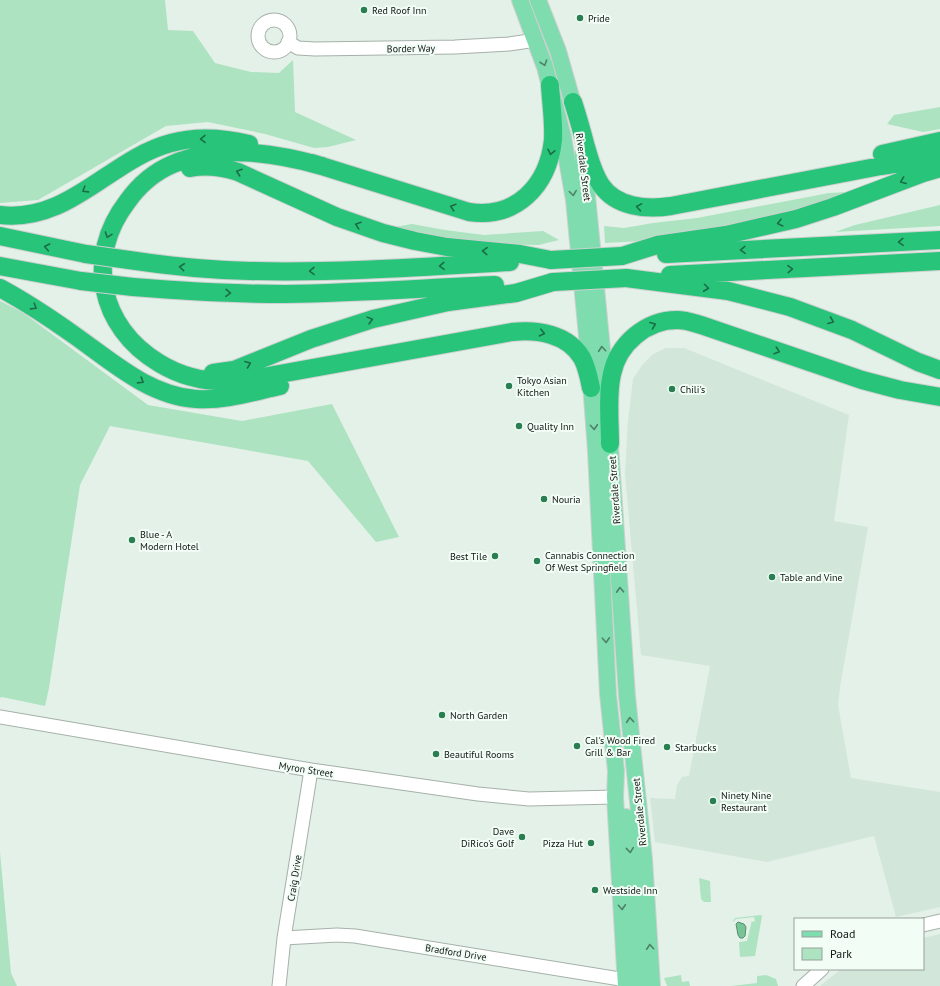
<svg xmlns="http://www.w3.org/2000/svg" width="940" height="986" font-family="'PT Sans',sans-serif">
<style>
.built{fill:#d2e6d9}
.green{fill:#ade3c1}
.water{fill:#77c496;stroke:#58906f}
.lines{fill:none;stroke-linecap:round;stroke-linejoin:round}
.minor-casing{stroke:#a5b1a9;stroke-width:15}
.major-casing{stroke:#cfd0d0;stroke-width:18}
.highway-casing{stroke:#cfd0d0;stroke-width:20}
.minor{stroke:#fff;stroke-width:13}
.major{stroke:#7edcaf;stroke-width:16}
.highway{stroke:#28c47a;stroke-width:18}
.highway-bridge-casing{stroke:#cfd0d0;stroke-width:20;stroke-linecap:butt}
.highway-bridge{stroke:#28c47a;stroke-width:18}
.oneway{stroke:#4d8269}
.oneway2{stroke:#1c6c46}
.poi-dot{fill:#2a7f52;stroke:#f2fef5;stroke-width:1.5}
.labels{text-anchor:middle;stroke-width:4;stroke-linejoin:round;paint-order:stroke}
.poi-label{font-size:10px;fill:#111513;stroke:#f2fef5;text-anchor:start}
.street-label{font-size:10px;fill:#111513;stroke:#f2fef5}
</style>
<rect width="100%" height="100%" fill="#e4f1e8"/>
<path class="built" d="M666 348H684L849 415 834 521 868 527 840 687 838 705 851 778 940 792V907L896 917 874 836 767 862 655 842 650 798 675 799 677 785 682 777 689 776 710 666 641 655 625 473 628 421 633 379 642 365 653 354Z
M940 934V986H820L841 969H923V938Z"/>
<path class="green" d="M0 0H165L168 30 193 31 215 63 251 72 279 73 293 60 295 112 356 140 328 147 314 148 265 134 208 122 166 126 38 200 0 203Z
M940 107V129L923 132 887 124 894 115Z
M848 192 780 216 662 240 605 243 604 226 624 228 653 223 697 218 829 193Z
M940 205V226L835 232 855 225Z
M412 224 445 230 484 235 543 231 559 240 539 245 478 244 420 234 395 227Z
M0 301 22 312 148 405 242 421 332 404 399 537 376 542 308 461 110 426 80 485 49 688 45 706 2 697 0 698Z
M0 852 11 973 17 986H0Z
M699 878 710 881 711 902H704L701 899Z
M761 915 762 916 755 956 740 957 739 942 747 941 752 920V922L755 921 754 917 736 919 733 922V921L735 918Z
M681 975 682 982 689 981 690 986H667L664 978Z
M766 975 776 979 778 986H731L757 983V976Z"/>
<path class="water" d="M738 922 744 924 746 927 745 936 743 938H740L738 935 736 924Z"/>
<g class="lines">
<g class="minor-casing">
<path id="minor" d="M258 36a16 16 0 1 1 32 0a16 16 0 1 1-32 0Z
M288 42 298 48 315 49 455 47 509 44 536 40
M0 717 311 770 478 794 529 799 615 797
M923 925 940 921
M284 938 337 935 355 936 626 980
M279 986 284 938 311 770
M803 986 822 969"/>
</g>
<g class="major-casing">
<path id="major" d="M520 0 545 67 563 137 574 200 589 357 596 451 608 694 616 771 615 797 626 986
M538 0 558 51 576 114
M583 155 606 390
M609 431 627 696 644 859 652 986
M626 817 637 922 640 986"/>
</g>
<g class="highway-casing">
<path id="highway" d="M573 102C578 117 582 132 586 147 590 160 593 173 601 185 616 207 646 210 671 206L881 166 940 157
M882 154 940 141
M312 163 469 212C516 219 548 186 553 140 554 122 551 103 550 85
M322 166C275 153 220 144 173 164 154 172 139 185 127 202 85 257 99 327 159 363 185 379 215 384 246 380L512 332C537 329 568 334 582 358 587 367 589 378 591 388
M190 168C206 165 222 167 238 172L337 217 383 233 415 241 447 247 520 254 551 260
M0 215C70 223 110 159 171 143 196 136 224 138 249 144
M0 236 86 254
M666 254 940 240
M622 256 657 245 726 235 796 219 833 207 923 173 940 168
M129 260C169 266 209 270 250 271 337 273 423 267 510 262
M0 266 81 281
M670 275 940 261
M626 278 728 291 790 307 852 330 918 362 940 370
M133 287C183 291 234 294 285 294 355 293 425 288 495 285
M0 288C26 302 50 318 74 335 111 361 149 396 196 399 225 401 252 392 280 386
M213 373 234 370 311 339 373 319 448 302 516 293 553 282
M610 444C610 423 607 394 612 374 618 344 646 320 677 320 686 320 694 323 701 325L862 380 900 390 940 397"/>
</g>
<use href="#minor" class="minor"/>
<use href="#major" class="major"/>
<use href="#highway" class="highway"/>
<g class="highway-bridge-casing">
<path id="highway-bridge" d="M86 254 129 260
M551 260 622 256
M81 281 133 287
M553 282 626 278"/>
</g>
<use href="#highway-bridge" class="highway-bridge"/>
</g>
<defs><path id="oneway-chevron" d="M-2-3.5L2.5 0L-2 3.5" fill="none" stroke-width="1.6" stroke-linecap="round" stroke-linejoin="round"/></defs>
<g class="oneway">
<use href="#oneway-chevron" transform="translate(544 63) rotate(71)"/>
<use href="#oneway-chevron" transform="translate(573 193) rotate(82)"/>
<use href="#oneway-chevron" transform="translate(602 349) rotate(-95)"/>
<use href="#oneway-chevron" transform="translate(594 427) rotate(86)"/>
<use href="#oneway-chevron" transform="translate(620 590) rotate(-93)"/>
<use href="#oneway-chevron" transform="translate(606 640) rotate(87)"/>
<use href="#oneway-chevron" transform="translate(630 720) rotate(-95)"/>
<use href="#oneway-chevron" transform="translate(630 850) rotate(84)"/>
<use href="#oneway-chevron" transform="translate(622 907) rotate(86)"/>
<use href="#oneway-chevron" transform="translate(650 947) rotate(-94)"/>
</g>
<g class="oneway2">
<use href="#oneway-chevron" transform="translate(203 139) rotate(179)"/>
<use href="#oneway-chevron" transform="translate(551 152) rotate(103)"/>
<use href="#oneway-chevron" transform="translate(239 172) rotate(-161)"/>
<use href="#oneway-chevron" transform="translate(903 181) rotate(159)"/>
<use href="#oneway-chevron" transform="translate(85 190) rotate(148)"/>
<use href="#oneway-chevron" transform="translate(453 207) rotate(-163)"/>
<use href="#oneway-chevron" transform="translate(639 207) rotate(-170)"/>
<use href="#oneway-chevron" transform="translate(780 223) rotate(166)"/>
<use href="#oneway-chevron" transform="translate(358 225) rotate(-161)"/>
<use href="#oneway-chevron" transform="translate(108 235) rotate(110)"/>
<use href="#oneway-chevron" transform="translate(901 242) rotate(177)"/>
<use href="#oneway-chevron" transform="translate(47 247) rotate(-169)"/>
<use href="#oneway-chevron" transform="translate(743 250) rotate(177)"/>
<use href="#oneway-chevron" transform="translate(485 251) rotate(-177)"/>
<use href="#oneway-chevron" transform="translate(442 266) rotate(177)"/>
<use href="#oneway-chevron" transform="translate(182 267) rotate(-174)"/>
<use href="#oneway-chevron" transform="translate(790 269) rotate(-3)"/>
<use href="#oneway-chevron" transform="translate(312 271) rotate(179)"/>
<use href="#oneway-chevron" transform="translate(706 288) rotate(7)"/>
<use href="#oneway-chevron" transform="translate(228 293) rotate(2)"/>
<use href="#oneway-chevron" transform="translate(34 307) rotate(32)"/>
<use href="#oneway-chevron" transform="translate(370 320) rotate(-15)"/>
<use href="#oneway-chevron" transform="translate(831 321) rotate(22)"/>
<use href="#oneway-chevron" transform="translate(653 325) rotate(-21)"/>
<use href="#oneway-chevron" transform="translate(542 333) rotate(13)"/>
<use href="#oneway-chevron" transform="translate(777 351) rotate(19)"/>
<use href="#oneway-chevron" transform="translate(248 364) rotate(-22)"/>
<use href="#oneway-chevron" transform="translate(141 381) rotate(32)"/>
</g>
<g class="poi-dot">
<circle cx="364" cy="10" r="4"/>
<circle cx="580" cy="18" r="4"/>
<circle cx="509" cy="386" r="4"/>
<circle cx="672" cy="389" r="4"/>
<circle cx="519" cy="426" r="4"/>
<circle cx="544" cy="499" r="4"/>
<circle cx="132" cy="540" r="4"/>
<circle cx="495" cy="556" r="4"/>
<circle cx="537" cy="561" r="4"/>
<circle cx="772" cy="577" r="4"/>
<circle cx="442" cy="715" r="4"/>
<circle cx="577" cy="746" r="4"/>
<circle cx="667" cy="747" r="4"/>
<circle cx="436" cy="754" r="4"/>
<circle cx="713" cy="801" r="4"/>
<circle cx="522" cy="837" r="4"/>
<circle cx="591" cy="843" r="4"/>
<circle cx="595" cy="890" r="4"/>
</g>
<g class="labels">
<g class="poi-label">
<text x="372" y="14">Red Roof Inn</text>
<text x="588" y="22">Pride</text>
<text x="517" y="384">Tokyo Asian<tspan x="517" dy="12">Kitchen</tspan></text>
<text x="680" y="393">Chili's</text>
<text x="527" y="430">Quality Inn</text>
<text x="552" y="503">Nouria</text>
<text x="140" y="538">Blue - A<tspan x="140" dy="12">Modern Hotel</tspan></text>
<text x="545" y="559">Cannabis Connection<tspan x="545" dy="12">Of West Springfield</tspan></text>
<text x="487" y="560" text-anchor="end">Best Tile</text>
<text x="780" y="581">Table and Vine</text>
<text x="450" y="719">North Garden</text>
<text x="585" y="744">Cal's Wood Fired<tspan x="585" dy="12">Grill &amp; Bar</tspan></text>
<text x="675" y="751">Starbucks</text>
<text x="444" y="758">Beautiful Rooms</text>
<text x="721" y="799">Ninety Nine<tspan x="721" dy="12">Restaurant</tspan></text>
<text x="514" y="835" text-anchor="end">Dave<tspan x="514" dy="12">DiRico's Golf</tspan></text>
<text x="583" y="847" text-anchor="end">Pizza Hut</text>
<text x="603" y="894">Westside Inn</text>
</g>
<g class="street-label">
<text transform="translate(411 48) rotate(-1)" y="4">Border Way</text>
<text transform="translate(584 167) rotate(83)" y="4">Riverdale Street</text>
<text transform="translate(614 490) rotate(-94)" y="4">Riverdale Street</text>
<text transform="translate(306 769) rotate(9)" y="4">Myron Street</text>
<text transform="translate(639 812) rotate(-96)" y="4">Riverdale Street</text>
<text transform="translate(294 878) rotate(-81)" y="4">Craig Drive</text>
<text transform="translate(456 952) rotate(9)" y="4">Bradford Drive</text>
</g>
</g>
<rect x="794" y="918" width="130" height="52" fill="#f2fef5" stroke="#98a19b"/>
<rect x="802" y="931" width="20" height="6" fill="#7edcaf" stroke="#98a19b"/>
<text x="830" y="938" font-size="12" fill="#111513">Road</text>
<rect x="802" y="948" width="20" height="12" fill="#ade3c1" stroke="#98a19b"/>
<text x="830" y="958" font-size="12" fill="#111513">Park</text>
</svg>
